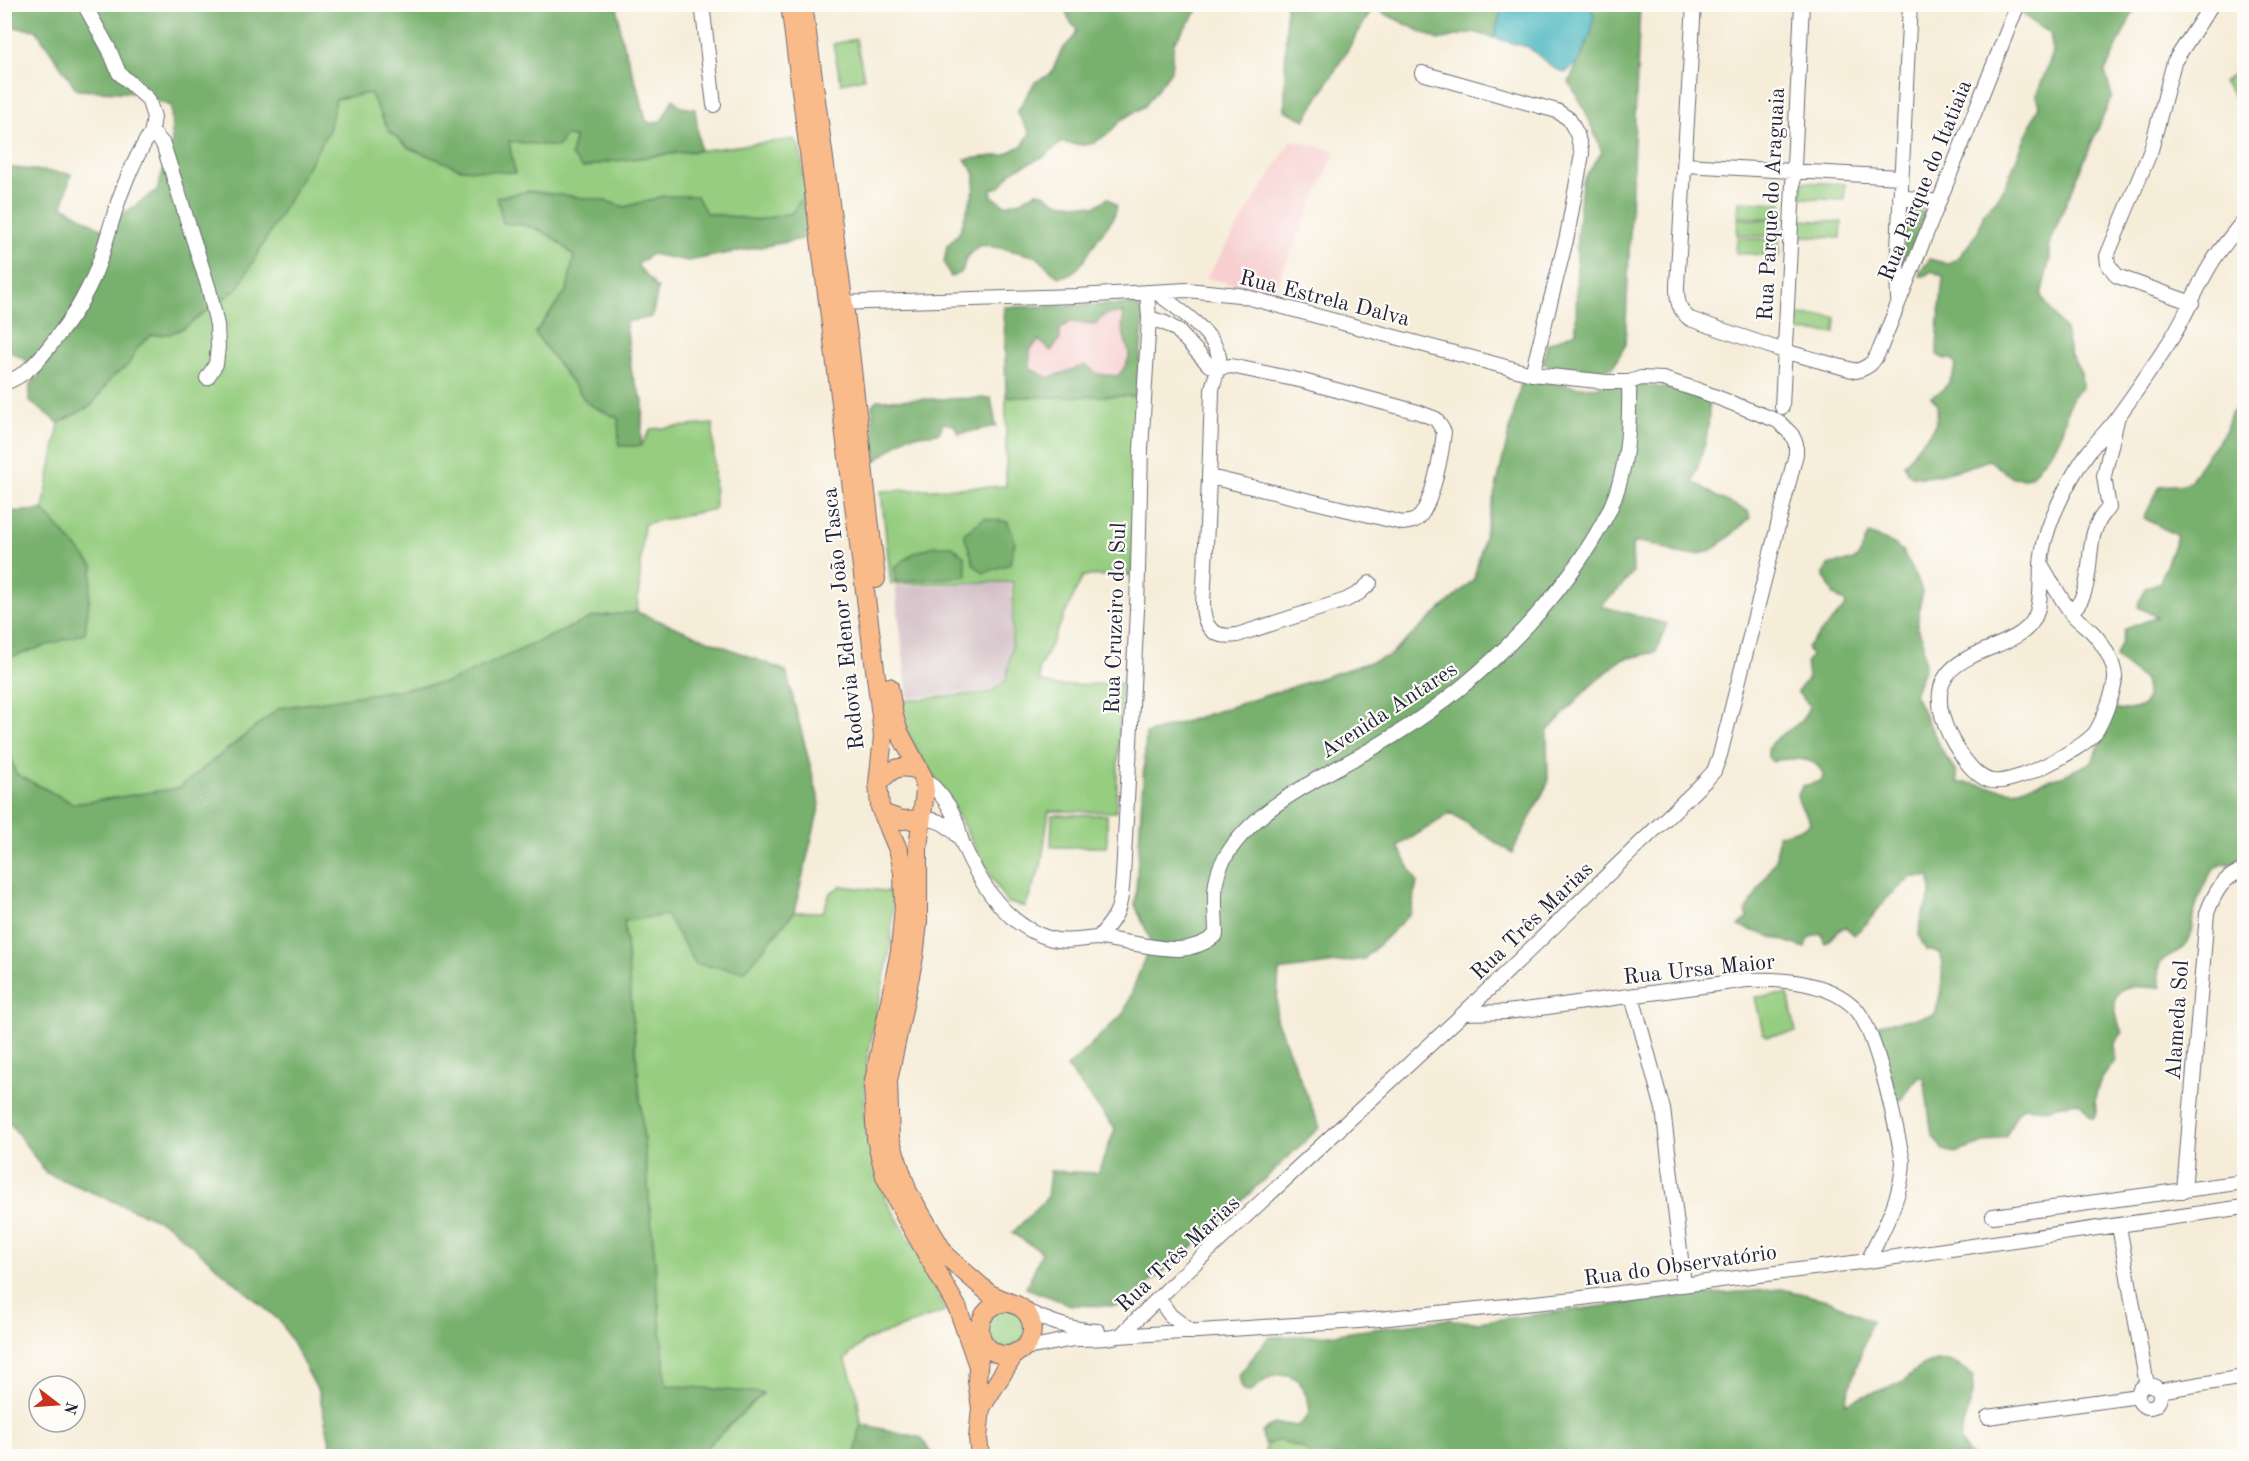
<svg xmlns="http://www.w3.org/2000/svg" width="2249" height="1461" font-family="'Old Standard TT',serif">
<style>
.built{fill:#f7cfd0}
.industrial{fill:#d2bdc5}
.green{fill:#96cd80;stroke:#5c785e;stroke-width:1.5}
.forest{fill:#78b06e;stroke:#4d6954;stroke-width:1.5;fill-rule:evenodd}
.water{fill:#48b6c0;stroke:#356c7e;stroke-width:1.5}
.lines{fill:none;stroke-linecap:round;stroke-linejoin:round}
.minor-casing{stroke:#6c6972;stroke-width:16}
.major-casing{stroke:#6c6972;stroke-width:20}
.minor{stroke:#fff;stroke-width:14}
.major{stroke:#fabb8b;stroke-width:18}
.labels{text-anchor:middle;stroke-width:4.5;stroke-linejoin:round;paint-order:stroke}
.street-label{font-size:22px;fill:#22223b;stroke:#fdfcf7}
</style>
<rect width="100%" height="100%" fill="#fdfcf7"/>
<filter id="ink" filterUnits="userSpaceOnUse"><feTurbulence type="fractalNoise" baseFrequency=".0167" numOctaves="2"/><feDisplacementMap in="SourceGraphic" scale="12" xChannelSelector="R" yChannelSelector="G"/><feConvolveMatrix kernelMatrix="1 2 1 2 8 2 1 2 1" color-interpolation-filters="sRGB"/></filter>
<filter id="wash" filterUnits="userSpaceOnUse"><feTurbulence type="fractalNoise" baseFrequency=".008" numOctaves="4" result="noise"/><feDisplacementMap in="SourceGraphic" scale="24" xChannelSelector="R" yChannelSelector="G"/><feGaussianBlur stdDeviation="1.35" result="paint"/><feColorMatrix in="noise" values="0 0 0 0 0 0 0 0 0 0 0 0 0 0 0 0 0 1.4 0 .05"/><feComposite in="paint" operator="in"/></filter>
<g filter="url(#wash)">
<rect width="100%" height="100%" fill="#f6edd9"/>
<path class="built" d="M1292 140 1336 151 1273 293 1206 278Z
M1137 304V396L1006 397 1004 307Z"/>
<path class="industrial" d="M1011 583V645L1005 679 989 690 908 698 895 586Z"/>
<path class="green" d="M856 39 864 78 841 83 833 44Z
M2244 66V102L2241 105 2223 82Z
M370 93 389 131 409 148 514 173 509 141 557 146 565 136 575 137 583 168 607 162 794 139 800 148 806 192 792 213 758 220 706 213 664 196 625 207 601 200 503 223C537 225 551 232 574 256L567 290 535 333 588 404 618 418 641 446 651 429 713 424 715 509 644 524 637 612 593 617 449 682 280 708 179 788 74 804 16 774 5 742 4 659 85 632 93 566 43 510 59 423 92 405 111 378 128 365 138 347 152 335 170 334 283 208 329 130 335 99Z
M1802 182 1845 184 1844 200 1801 198Z
M1739 201 1782 203 1781 219 1738 217Z
M1738 219 1780 221V237L1737 235Z
M1799 220 1842 222 1841 238 1799 236Z
M1737 238 1779 240V256L1736 253Z
M1794 315 1836 317 1835 333 1793 331Z
M1137 396 1131 575 1083 576 1039 669 1040 681 1054 686 1121 683 1116 812 1049 811 1041 866 1025 907 1006 902C986 868 968 833 948 798 931 768 900 738 902 701L990 692 1006 680 1012 646 1013 582 891 584 881 491 1006 486V397Z
M1052 815H1107V847H1051Z
M841 886 893 892 891 945 866 1065 864 1112 874 1164 886 1200 927 1268 945 1311 865 1341 845 1359 857 1393 861 1424 855 1456H697L763 1394 666 1385 624 921 667 915 696 964 745 971 794 912H823L830 893Z
M1788 994 1796 1032 1767 1036 1763 1033 1755 997Z
M986 1328a20 20 0 1 1 40 0a20 20 0 1 1-40 0Z
M1280 1440 1304 1449 1313 1456H1264L1267 1444Z"/>
<path class="forest" d="M5 4 617 5 621 37 640 95 646 120 651 124 662 120 673 99 681 107 695 109 700 150 607 162 583 168 571 156 575 137 566 136 557 147 509 141 515 173 461 169 409 148 389 131 370 93 336 99 329 130 238 288 184 328 170 334 152 335 138 347 128 365 111 378 92 405 59 423 29 401 30 384 40 375 24 359 5 349V167L71 174 63 206 102 229 157 190 172 141 171 106 139 93 77 90 36 30 5 26Z
M1069 4 1202 5 1174 42 1171 71 1145 106 1121 120 1109 133 1094 143 1084 145 1061 143 1043 157 1020 167 1011 172 1000 187 991 189 992 196 1005 205 1021 201 1036 192 1043 193 1057 202 1096 206 1108 198 1117 206C1114 222 1104 229 1095 243 1085 258 1079 275 1058 277L1037 257 1006 249 980 245 966 258 962 272 951 277 944 263 947 246 959 233 974 190 975 174 965 159 1004 155 1023 145 1030 133 1017 112 1035 82 1051 74 1061 51 1074 37 1077 29C1070 23 1063 14 1069 4Z
M1286 5H1503L1494 38 1474 32 1438 40 1373 8 1305 120 1285 110Z
M1589 5H1640L1625 346 1612 368 1578 370 1542 364 1547 344 1576 332 1577 239 1582 182 1602 152 1584 108 1569 82C1579 59 1601 28 1589 5Z
M2024 5H2140L2133 12 2105 72 2112 96 2050 241V258L2041 296 2065 330 2070 354 2081 373 2082 387 2071 398 2060 438 2054 448 2031 476 2023 479 2013 478 1989 460C1975 465 1918 485 1908 473 1907 473 1905 466 1904 464 1911 459 1913 451 1919 445 1933 428 1939 426 1937 403L1931 397C1945 390 1951 382 1956 366L1952 359H1945L1937 355C1937 329 1941 303 1943 276L1932 271 1924 276H1920V271L1930 259 1948 264 1960 256 1978 232 1984 212 1996 200 2008 179 2039 105 2036 96 2053 53 2050 33 2032 22 2022 12Z
M529 191 601 200 625 207 664 196H697L706 213 758 220 792 213 806 192 809 224 802 239 688 261 651 254 637 265 658 289 652 317 626 322 632 375 643 401 641 446H619L618 418 588 404 535 333 567 290 574 256C550 232 537 225 503 223L497 197Z
M1906 210 1926 212 1902 273Z
M1137 304 1144 315 1137 396 1006 397 1004 307ZM1124 313C1123 319 1121 327 1123 332 1129 356 1135 354 1118 376L1097 374 1086 365 1048 378 1030 368V350L1039 340 1051 351 1060 339V329L1070 322 1095 324 1106 314Z
M1522 379 1578 387 1643 385 1677 390 1708 400C1712 429 1702 454 1693 481L1719 498 1748 511 1750 518C1722 542 1707 565 1668 550 1652 544 1649 541 1632 544L1633 572 1618 590 1601 606 1667 624 1656 652 1621 660 1587 689 1547 732 1548 783 1512 853 1451 813 1398 846 1417 882 1411 913 1364 959 1279 971 1276 1019 1320 1127 1185 1254 1120 1306 1071 1305 1026 1288 1042 1252 1012 1233 1047 1198 1050 1171 1098 1173 1115 1129 1067 1067 1124 1013 1151 941 1135 905 1146 734 1389 656 1474 579Z
M991 398 996 426 959 434 954 425 943 423 939 433 908 436 876 461 872 405 877 400Z
M2244 399V864C2237 864 2228 863 2221 865 2207 869 2196 904 2193 917 2192 924 2192 934 2189 940 2177 962 2150 948 2161 987 2150 989 2138 985 2128 987 2107 992 2117 1020 2122 1033L2114 1045 2116 1061C2105 1073 2097 1083 2095 1099 2095 1106 2098 1111 2094 1118H2091L2082 1105 2076 1102 2045 1109 2023 1107 2017 1113 2006 1136 1955 1153 1943 1150 1932 1135 1924 1078 1920 1077C1905 1086 1911 1096 1895 1102L1871 1028C1891 1019 1914 1021 1935 1014 1942 993 1944 975 1941 953L1926 950 1919 936 1920 921 1931 893 1930 877H1912L1888 897 1868 922 1854 935 1846 927 1840 929 1826 943 1824 942 1822 934C1813 935 1806 939 1805 948L1738 926 1748 918 1746 911 1776 859 1778 835 1805 827 1810 823C1808 812 1798 808 1797 794L1803 786 1821 781 1823 775C1817 754 1789 759 1772 761L1768 757C1764 732 1804 734 1809 705L1797 692 1808 678 1806 663 1811 656 1807 647 1846 606 1845 602 1834 595 1823 574C1831 557 1841 566 1854 560 1864 554 1862 543 1869 534L1894 544 1902 551 1917 577 1922 592 1917 626 1922 637 1925 667 1914 694 1945 756 1956 770 1958 783H1968L2013 791 2064 775 2092 762 2103 737 2110 708C2121 710 2139 713 2146 701 2149 696 2146 687 2145 681L2117 659 2116 655 2121 644 2125 629 2157 617 2138 607 2145 588 2160 582 2177 536 2144 518 2160 486 2185 484 2191 480 2208 453 2225 432 2231 413Z
M43 510 93 566 85 633 5 659V512Z
M984 518 1008 522 1015 541 1010 564 984 573 974 565 964 534Z
M934 546H952L964 556 967 576 895 582V567L914 553Z
M637 612 786 671 820 804 794 912 745 971 696 964 666 915 624 921 666 1385 763 1393 697 1456H333L319 1393 281 1322 167 1224 46 1173 5 1116V742L16 774 74 804 179 788 279 708 449 682 593 617Z
M1782 1289 1831 1301 1871 1321 1845 1403C1864 1395 1885 1390 1903 1381 1908 1377 1913 1372 1918 1369 1940 1355 1956 1359 1973 1377V1394L1960 1439 1967 1453 1972 1456H1313L1304 1449 1280 1440 1267 1444H1264L1262 1433C1271 1420 1283 1424 1297 1426 1318 1413 1308 1399 1299 1381 1280 1366 1265 1379 1250 1392L1244 1391 1241 1385 1239 1375 1269 1337 1328 1335 1449 1319 1453 1321 1477 1322 1683 1296Z
M861 1424 922 1438 933 1456H855Z"/>
<path class="water" d="M1503 5H1589L1594 15 1591 34 1577 64 1565 73 1554 68 1528 47 1494 38Z"/>
</g>
<g filter="url(#ink)">
<g class="lines">
<g class="minor-casing">
<path id="minor" d="M84 4 109 49 119 73 148 99 154 117 151 135
M702 4 714 105
M1694 4 1677 286C1677 300 1678 310 1690 319L1784 351 1856 371C1870 367 1874 362 1880 349L2018 4
M1422 73 1557 111 1569 119 1577 134 1582 154 1567 236 1532 374
M1685 165 1900 177
M1900 197 1938 202
M1156 292C1175 307 1215 332 1219 357 1221 369 1212 381 1212 392 1210 463 1207 532 1203 603 1203 626 1212 639 1237 635L1346 600 1359 593 1370 583
M1898 299 1897 269 1910 4
M834 303 1076 296 1187 290 1239 295 1532 374 1607 382H1629L1641 378 1663 379 1698 390 1778 421 1792 435 1796 444V454L1720 755 1714 771 1706 780 1464 1013 1177 1280 1121 1335
M2192 303 2117 276 2108 264 2107 256 2151 150 2174 62 2212 4
M1149 318 1165 323 1177 330 1209 365 1218 368 1231 366 1303 381 1418 412 1436 419 1444 432C1442 451 1432 508 1417 519 1413 522 1408 522 1403 523L1210 477
M4 383C26 376 39 360 53 342 64 327 76 313 84 296 98 272 105 244 113 218 121 190 133 162 148 137L155 135 163 144 209 289 217 325 218 347 216 364 207 378
M1782 407 1802 4
M2041 564C2050 579 2059 596 2070 611 2075 619 2085 625 2092 632 2102 642 2114 662 2115 676 2116 688 2102 723 2095 733 2081 750 2014 785 1992 781 1970 777 1947 735 1942 715 1924 646 2015 656 2034 619 2042 604 2040 581 2041 564 2042 548 2047 531 2053 516 2063 493 2075 469 2090 450 2099 438 2111 427 2119 415 2136 392 2152 368 2168 344 2185 319 2195 290 2211 264 2220 249 2233 234 2244 220
M2071 613C2076 607 2082 601 2084 593 2094 564 2084 531 2109 508L2104 476 2117 420
M923 777C936 788 947 800 954 816 958 824 959 833 962 842 979 883 1007 927 1052 939 1068 943 1081 939 1097 938 1106 938 1116 941 1124 942 1157 947 1187 958 1216 935 1216 911 1211 885 1222 863 1251 807 1323 777 1375 747 1468 693 1560 607 1609 511 1628 471 1630 425 1629 382
M921 819C939 819 947 824 959 837
M1098 938C1119 915 1121 907 1123 876L1137 610 1141 449 1149 318 1147 292
M1632 996 1663 1109 1684 1284
M1464 1013 1506 1012 1540 1008 1747 980C1782 979 1828 981 1855 1008 1877 1030 1896 1128 1903 1161 1902 1198 1883 1229 1868 1261
M2184 1191 2207 913C2214 894 2223 876 2244 870
M1993 1216 2244 1182
M2119 1226 2147 1385
M1159 1299 1170 1315 1192 1332
M1022 1309C1047 1321 1071 1330 1098 1331
M1022 1348C1040 1347 1057 1341 1075 1339 1089 1338 1103 1340 1118 1336L1359 1321 1574 1299 1868 1261 2244 1207
M2138 1396a11 11 0 1 1 22 0a11 11 0 1 1-22 0Z
M2159 1391 2244 1377
M1988 1417 2138 1396"/>
</g>
<g class="major-casing">
<path id="major" d="M790 4 881 716 883 737 878 783 880 807 899 852 903 873 904 906 900 951 873 1086 876 1139 885 1176 904 1214 958 1309 978 1366
M803 4 849 343 876 579
M889 687 894 716 899 732 923 777 925 791 918 848V923L914 957 888 1081 890 1139 908 1192 946 1256 990 1294 1015 1305
M878 783C893 768 898 764 919 770
M882 813 902 820 921 819
M980 1329a26 26 0 1 1 52 0a26 26 0 1 1-52 0Z
M979 1356 977 1381 981 1408
M980 1456 978 1438 981 1408 1016 1352"/>
</g>
<use href="#minor" class="minor"/>
<use href="#major" class="major"/>
</g>
</g>
<g class="labels">
<g class="street-label">
<text transform="translate(1924 180) rotate(-68)" y="8">Rua Parque do Itatiaia</text>
<text transform="translate(1770 204) rotate(-87)" y="8">Rua Parque do Araguaia</text>
<text transform="translate(1325 297) rotate(14)" y="8">Rua Estrela Dalva</text>
<text transform="translate(1114 618) rotate(-88)" y="8">Rua Cruzeiro do Sul</text>
<text transform="translate(842 619) rotate(-96)" y="8">Rodovia Edenor João Tasca</text>
<text transform="translate(1388 709) rotate(-33)" y="8">Avenida Antares</text>
<text transform="translate(1531 920) rotate(-44)" y="8">Rua Três Marias</text>
<text transform="translate(1699 968) rotate(-6)" y="8">Rua Ursa Maior</text>
<text transform="translate(2176 1020) rotate(-86)" y="8">Alameda Sol</text>
<text transform="translate(1177 1253) rotate(-43)" y="8">Rua Três Marias</text>
<text transform="translate(1680 1264) rotate(-8)" y="8">Rua do Observatório</text>
</g>
</g>
<rect width="2249" height="1461" fill="none" stroke="#fdfcf7" stroke-width="24"/>
<g transform="translate(57 1404) rotate(107)"><circle r="28" fill="#fdfcf7" stroke="#a5a5ac" stroke-width="1.5"/>
<path d="M0-4.5L10 22L0 15L-10 22Z" fill="#c8321e"/>
<text y="-9" font-size="16" font-weight="bold" text-anchor="middle" fill="#22223b">N</text>
</g>
</svg>
